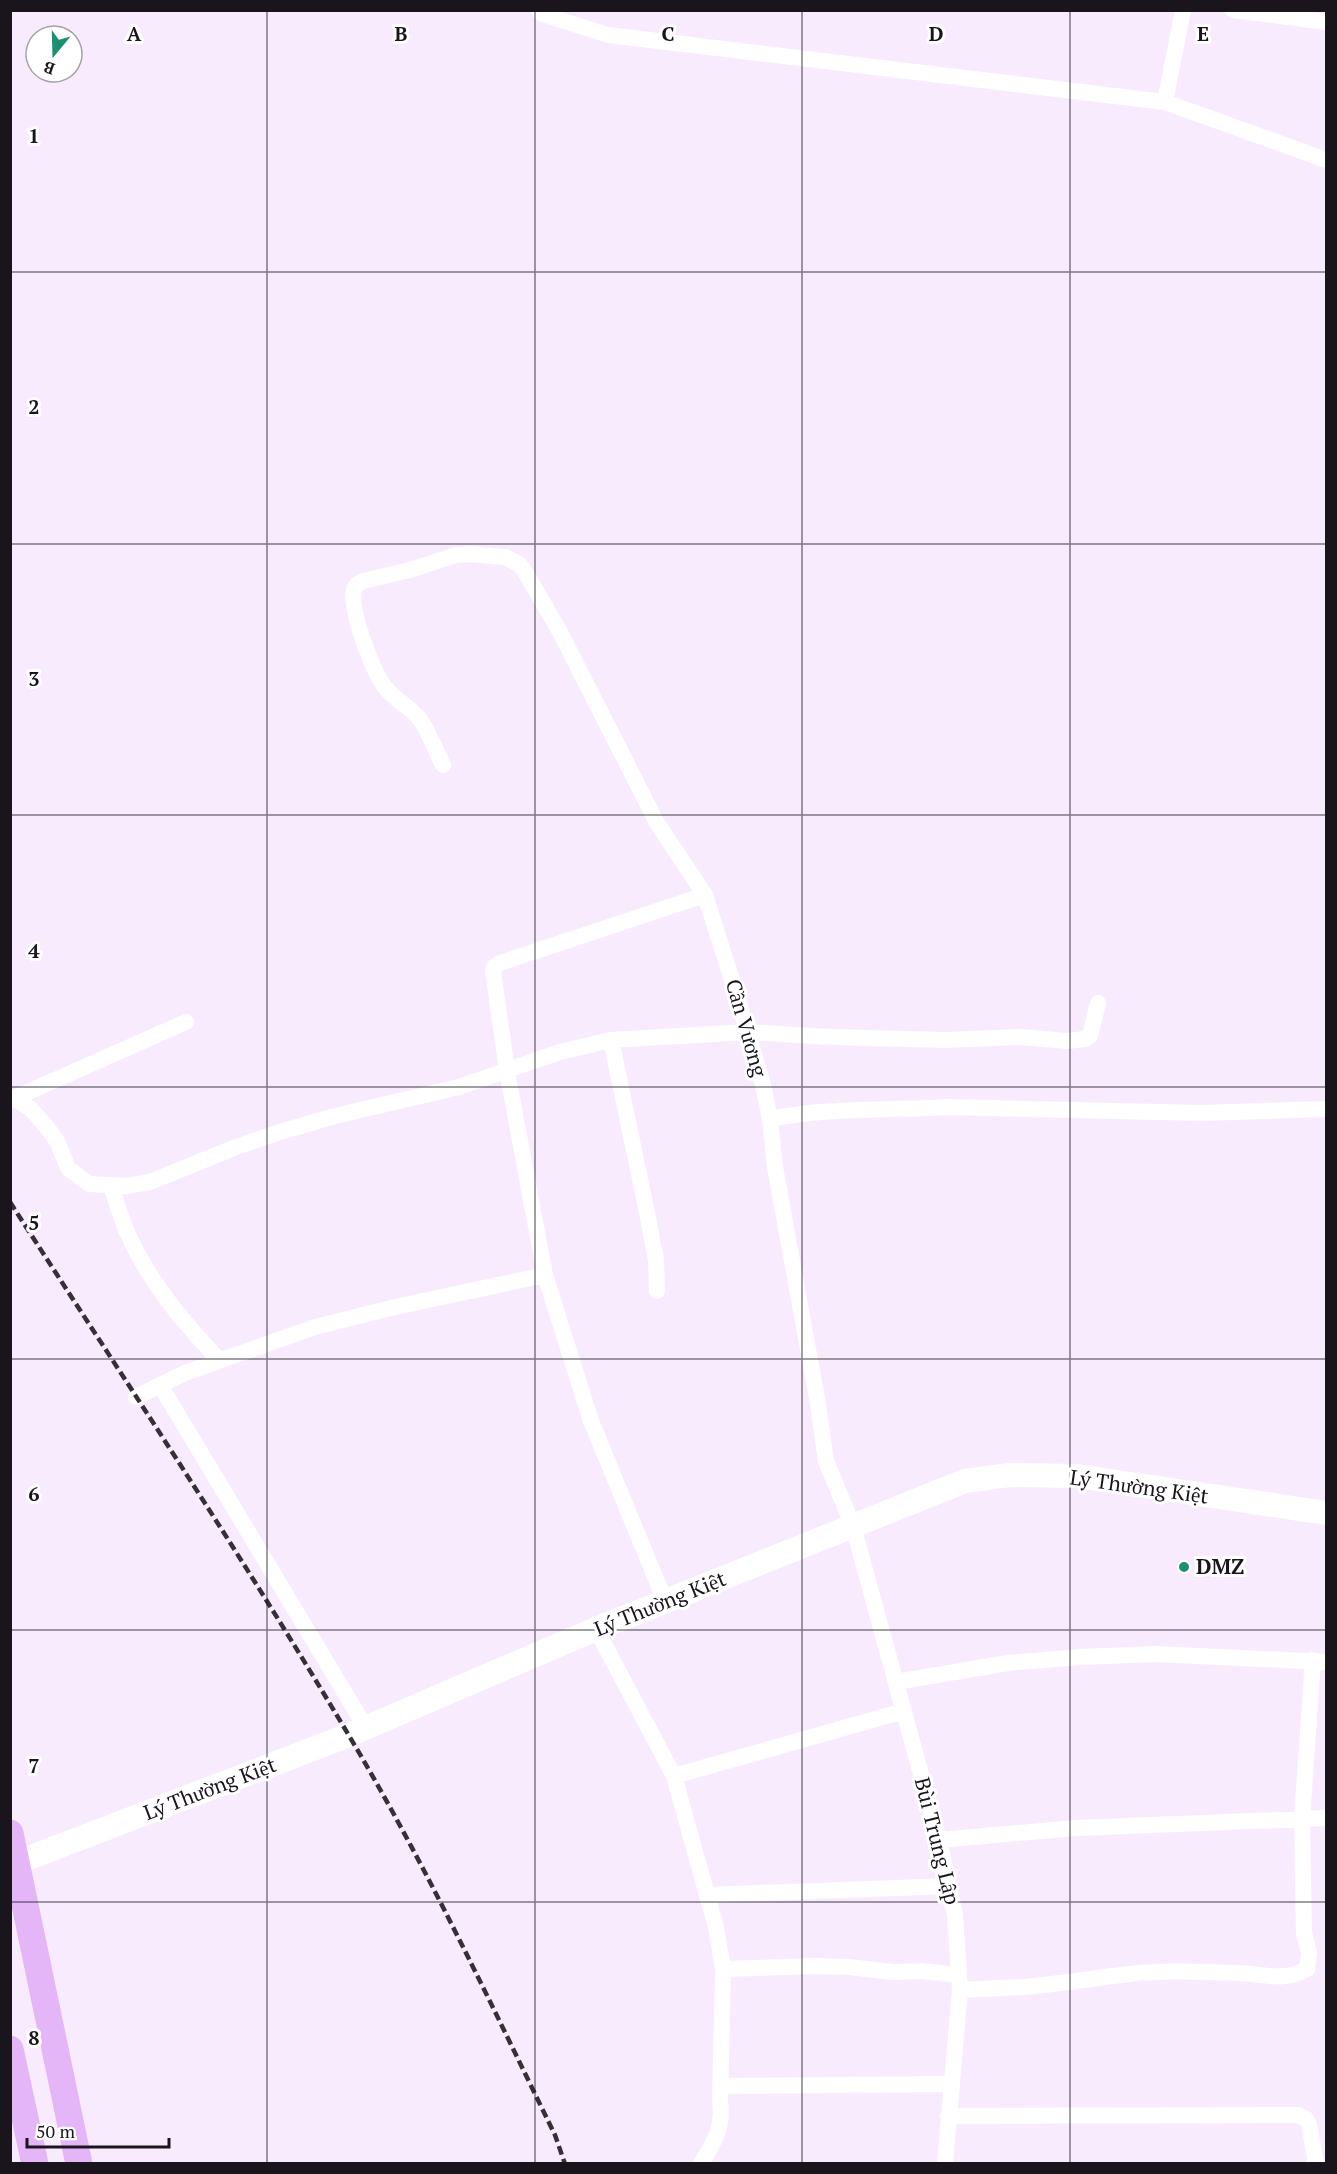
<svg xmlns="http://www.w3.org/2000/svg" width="1337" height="2174" font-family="'PT Serif',serif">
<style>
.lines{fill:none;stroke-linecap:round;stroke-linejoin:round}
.minor{stroke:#fff;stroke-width:16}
.secondary{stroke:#fff;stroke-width:24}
.trunk{stroke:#e4b6f8;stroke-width:27}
.rail{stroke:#352f37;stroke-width:4.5;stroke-dasharray:9 4.5;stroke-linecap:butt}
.grid{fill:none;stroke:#1a151c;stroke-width:1.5;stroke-opacity:0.55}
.poi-dot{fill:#1e9072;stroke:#fff;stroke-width:2}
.labels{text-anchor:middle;stroke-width:6;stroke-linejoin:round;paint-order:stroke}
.street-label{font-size:21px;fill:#1a151c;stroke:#fff}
.poi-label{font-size:21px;font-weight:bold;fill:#1a151c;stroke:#fff;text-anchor:start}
.grid-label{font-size:20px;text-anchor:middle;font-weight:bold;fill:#1a151c;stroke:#fff;stroke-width:6;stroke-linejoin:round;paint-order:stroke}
</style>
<rect width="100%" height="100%" fill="#f8ebfe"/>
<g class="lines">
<path class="minor" d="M539 10 542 14 608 35 1165 102 1326 160
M1233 10 1326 22
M1165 102 1183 10
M443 765C436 751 430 736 422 722 413 708 395 701 385 687 373 672 349 609 354 590 355 585 359 583 363 581L410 570 456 555 471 554 505 557 519 564 524 570 560 632 657 823 705 895 733 983 763 1085 770 1119 775 1167 818 1404 826 1461 853 1526 939 1840 955 1915 960 1990 945 2164
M611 1040 647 1213 656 1260 657 1291
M14 1098 31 1109 46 1126 57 1141 68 1168 89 1184 126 1186 150 1182 236 1147 280 1132 335 1116 459 1087 560 1052 611 1040 748 1032 830 1037 945 1040 1020 1037 1067 1041 1085 1039 1090 1036 1098 1003
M10 1100 186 1022
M770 1119C828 1107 888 1111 946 1107L1202 1113 1326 1109
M111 1186C116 1200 120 1216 126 1230 148 1280 182 1321 219 1360
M160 1385 366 1728
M136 1397 185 1373 315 1327 395 1307 545 1275
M665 1601 591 1421 545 1275 507 1071 493 971 494 967 500 963 705 895
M596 1629 674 1776 716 1927 723 1969 720 2102C724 2127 713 2144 701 2164
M896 1682 1008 1663 1080 1657 1156 1654 1326 1662
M674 1776 904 1711
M939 1840 1076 1828 1326 1818
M706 1895 949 1886
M723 1969 815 1966 849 1967 893 1972 920 1971 959 1975
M960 1990C981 1989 1003 1988 1024 1987 1060 1984 1095 1978 1130 1974 1165 1970 1200 1972 1236 1973 1263 1973 1282 1983 1307 1969L1309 1953 1304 1933 1302 1819 1313 1660
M722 2086 951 2084
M948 2116 1298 2115 1306 2119 1309 2124 1316 2164"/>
<path class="secondary" d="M16 1863 349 1735 596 1629 965 1481 1009 1475 1077 1476 1326 1513"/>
<path class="trunk" d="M10 1833 79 2164
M10 2049 35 2164"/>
<path class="rail" d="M10 1202C124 1379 241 1554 348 1734 425 1863 489 2000 555 2135L565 2164"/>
</g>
<path class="grid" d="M267 10V2164M535 10V2164M802 10V2164M1070 10V2164M10 272H1326M10 544H1326M10 815H1326M10 1087H1326M10 1359H1326M10 1630H1326M10 1902H1326"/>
<circle class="poi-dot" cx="1184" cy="1567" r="6"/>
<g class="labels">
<g class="street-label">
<text transform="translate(746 1028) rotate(74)" y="7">Cần Vương</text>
<text transform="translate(1139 1487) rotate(8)" y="7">Lý Thường Kiệt</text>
<text transform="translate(660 1604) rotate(-22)" y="7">Lý Thường Kiệt</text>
<text transform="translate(210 1789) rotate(-21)" y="7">Lý Thường Kiệt</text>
<text transform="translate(937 1841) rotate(76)" y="7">Bùi Trung Lập</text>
</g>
<g class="poi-label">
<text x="1196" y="1574">DMZ</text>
</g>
</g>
<g class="grid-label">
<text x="134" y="41">A</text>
<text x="401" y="41">B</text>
<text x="668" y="41">C</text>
<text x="936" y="41">D</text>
<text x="1203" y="41">E</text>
<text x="34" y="143">1</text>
<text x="34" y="414">2</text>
<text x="34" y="686">3</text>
<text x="34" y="958">4</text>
<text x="34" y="1230">5</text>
<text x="34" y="1501">6</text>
<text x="34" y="1773">7</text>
<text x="34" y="2045">8</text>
</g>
<rect width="1337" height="2174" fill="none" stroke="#1a151c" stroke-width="24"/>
<g transform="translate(54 54) rotate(199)"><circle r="28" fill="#ffffff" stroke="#a3a1a4" stroke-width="1.5"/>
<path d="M0-4.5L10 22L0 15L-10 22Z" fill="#1e9072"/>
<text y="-9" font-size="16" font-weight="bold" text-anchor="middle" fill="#1a151c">B</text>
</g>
<path d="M27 2138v9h142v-9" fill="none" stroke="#1a151c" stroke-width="3"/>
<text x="36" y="2138" font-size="18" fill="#1a151c" stroke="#ffffff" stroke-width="4.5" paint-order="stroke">50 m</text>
</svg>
